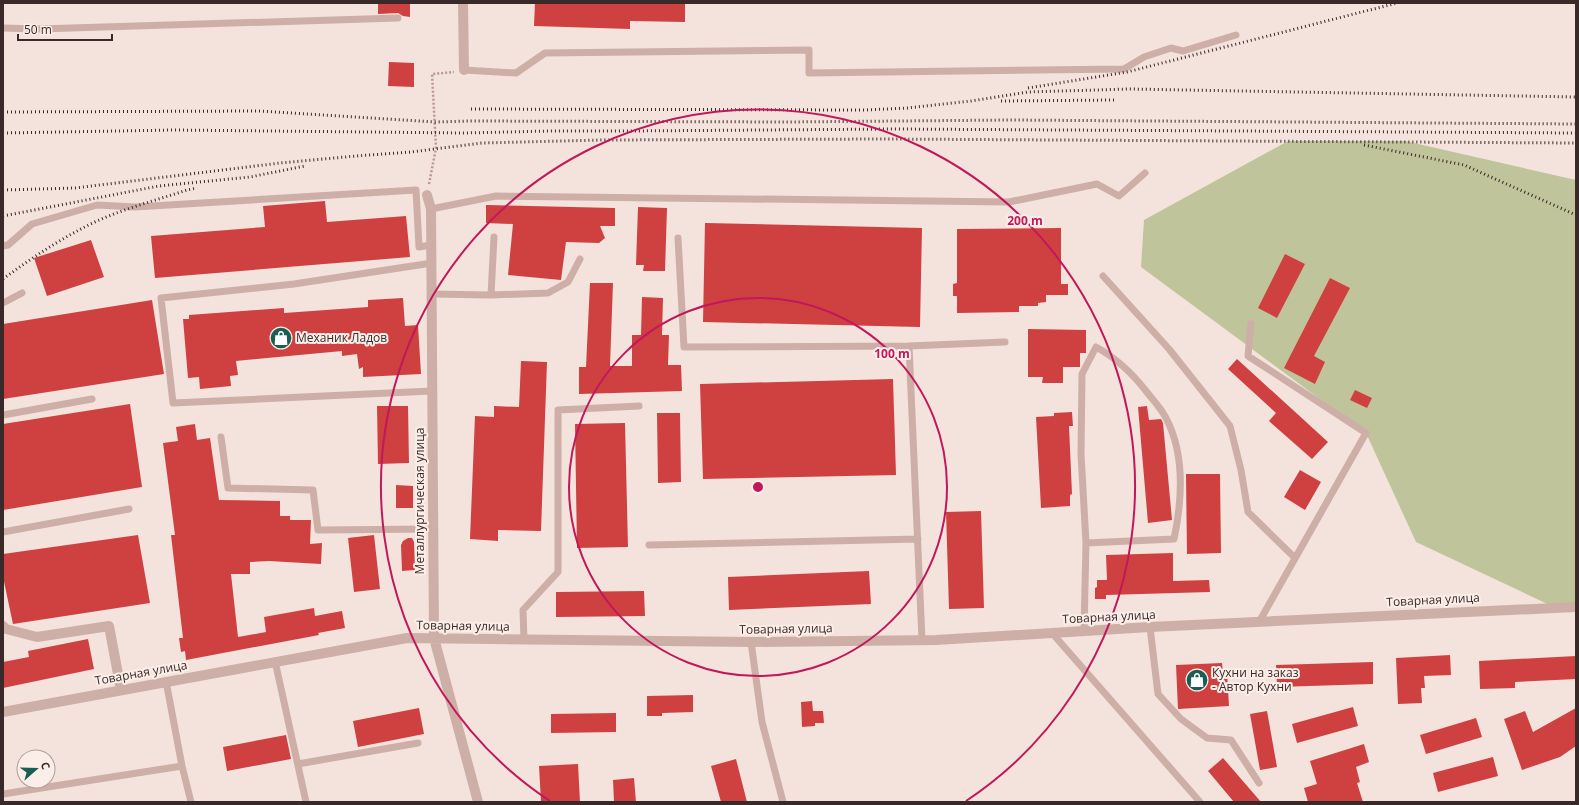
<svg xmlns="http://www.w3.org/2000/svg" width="1579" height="805" font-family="'Open Sans',sans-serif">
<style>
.green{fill:#c0c49a}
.building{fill:#ce4140}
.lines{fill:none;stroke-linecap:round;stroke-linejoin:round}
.path{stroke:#b99991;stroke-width:2.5;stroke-dasharray:2 2;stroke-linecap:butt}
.service{stroke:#cdafa7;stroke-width:7}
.minor{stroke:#cdafa7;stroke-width:10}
.tertiary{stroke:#cdafa7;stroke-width:10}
.rail{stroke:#392928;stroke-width:3;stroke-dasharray:1 3;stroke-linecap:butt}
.ring{fill:none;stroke:#c2185b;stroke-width:2}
.labels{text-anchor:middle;stroke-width:4;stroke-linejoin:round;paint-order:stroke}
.poi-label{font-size:12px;fill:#392928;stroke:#fbeee8;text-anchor:start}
.street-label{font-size:12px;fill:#392928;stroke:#fbeee8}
.centre{fill:#c2185b;stroke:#fbeee8;stroke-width:2}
.ring-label{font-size:12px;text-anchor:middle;font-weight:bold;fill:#c2185b;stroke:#fbeee8;stroke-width:4;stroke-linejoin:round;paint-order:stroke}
</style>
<rect width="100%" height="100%" fill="#f4e3dc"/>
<path class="green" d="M1288 141H1405L1576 180V607L1556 608 1416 542 1366 433 1141 267 1144 220Z"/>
<path class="building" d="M378 3H410V17L403 16 398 13 378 14Z
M535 3H685V22L630 21V29L534 26Z
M389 62 414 63V87L388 86Z
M325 201 327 222 406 216 410 257 155 278 151 236 265 227 263 206Z
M486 205 615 208V226H600L605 238 599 243 566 242 561 280 508 275 513 224 486 223Z
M638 207 667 208 665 271H643L644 265H636Z
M705 223 922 228 920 327 703 322Z
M1061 228V284H1068V295H1046V302L1038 303V306H1019V312L957 313V296H953V284L957 283V229Z
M91 240 104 277 47 296 34 258Z
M1285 254 1305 264 1277 318 1258 308Z
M1330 278 1350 288 1314 356 1325 362 1315 384 1284 368Z
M590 283H613L610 366H632V335H641L642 297 663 298 662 335H669L668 365H681L682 391 579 394V367H586Z
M403 298 405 326 418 325 421 374 363 377V367L359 369 357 354 342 356V351L236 361 238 375 230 376 231 386 200 389 199 377 188 378 183 319H189V315L284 308V313L368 307V300Z
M152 300 164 374 3 399V324Z
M1028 329 1086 330V353H1080V367H1063V383H1042L1043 377H1028Z
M1237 359 1328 442 1312 459 1269 421 1276 413 1228 369Z
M521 361 547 362 541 531 498 530V541L470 539 475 416 494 417V406L519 407Z
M893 379 896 475 703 479 700 384Z
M1355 390 1372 398 1367 408 1350 400Z
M130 404 142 487 3 510V424Z
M377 406H408L409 463 378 464Z
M1147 406 1149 420 1161 419 1163 423 1172 520 1148 523 1138 407Z
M1072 412 1073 426H1069L1072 494 1070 495V506L1041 508 1036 417 1054 416V413Z
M657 413H680L681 482 658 483Z
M625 423 628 547 577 548 575 424Z
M195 424 197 440 210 438 219 500 280 501V516H290V520H311L310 544 322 543 321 564 269 561 250 562V574H231L238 637 266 632 264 617 314 608 315 616 342 611 345 628 318 633 319 635 186 660 185 651 181 652 179 638H183L171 535H175L163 443 178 441 176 427Z
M1300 470 1321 482 1305 510 1284 497Z
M1186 474H1220L1221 553 1187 554Z
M396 485 413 486V508H396Z
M981 511 984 608 949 609 946 512Z
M138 535 150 603 13 624 3 577V554Z
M374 535 380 589 354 592 348 538Z
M408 538H412L414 542 415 570 402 571 401 545 403 541Z
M1173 553V581L1209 580 1210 592 1106 595V599H1095V588L1097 587V580H1107L1106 555Z
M869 571 871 604 729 610 728 577Z
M644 591 645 616 556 617V592Z
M88 639 94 669 3 688V662L29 657 28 651Z
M1450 655 1451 675 1424 676 1425 688H1421L1422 703 1398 704 1396 658Z
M1576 656V679L1515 682V688L1480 689 1479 661Z
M1373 662V684L1277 687 1276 665Z
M1222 663 1223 673 1227 672 1229 706 1178 709 1176 665Z
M693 695V712L662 713V716H647V696Z
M812 701 813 711H823L824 723H815V726L802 727 801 702Z
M1353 707 1358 726 1297 743 1292 724Z
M419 708 424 734 358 747 353 721Z
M1576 708V746L1560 757 1522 770 1504 719 1525 711 1533 732Z
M1267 711 1277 767 1260 770 1250 714Z
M616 713V732L551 733V714Z
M1476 718 1482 737 1426 754 1420 735Z
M286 735 291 759 227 771 223 747Z
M1364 744 1369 762 1356 767 1360 782 1357 783 1363 802H1308L1304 788 1317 784 1310 761Z
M1493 757 1498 776 1438 792 1433 773Z
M1223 758 1261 802H1234L1208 771Z
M736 759 747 802H721L711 766Z
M578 764 580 802H541L539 766Z
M634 778 636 802H614L613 780Z"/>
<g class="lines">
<path class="path" d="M429 184 436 148 432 74 454 72"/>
<path class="service" d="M3 28 39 29 398 18
M464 70 516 73 545 53 809 50V73L1124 69 1144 57 1171 48 1183 51 1236 35
M431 209 496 196 1009 202 1097 184 1119 196 1145 173
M678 238 684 347 909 346
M3 246 8 245 32 224 97 205 135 207 416 190 419 247 431 245
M432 263 294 284 161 298 173 403 432 391
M1103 276 1169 349 1230 426 1241 470 1248 512 1295 558
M432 294 491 295 548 293 568 282 580 259
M491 295 494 237
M3 303 22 293
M1251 324 1248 356 1366 433 1259 622
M3 415 92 399
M221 437 228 488 313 490 318 530 433 529
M3 532 129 509
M649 545 918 539
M1150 627 1158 694 1181 719 1207 738 1231 740 1259 783
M1084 631 1086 543 1081 454 1082 374 1096 347C1116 358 1132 373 1146 391 1153 400 1161 408 1166 418 1185 454 1182 501 1174 539L1086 543
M1052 633 1200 802
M524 640 523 610 558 572V410L639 406
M922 640 909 346 1005 342
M751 642 762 722 783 802
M275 661 306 802
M166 681 182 766 191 802
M298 764 418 743
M3 794 182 766"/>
<path class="minor" d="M463 3 464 70
M427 195 431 209 434 638
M3 626 6 629 37 637 109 626 121 690"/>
<path class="tertiary" d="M434 638 478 802
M3 712 407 638 751 642 936 640 1150 627 1576 607"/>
<path class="rail" d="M1028 88 1127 72 1397 3
M1001 101 1114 100
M471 109 865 110 907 108 971 101 1028 92 1130 89 1576 97
M3 112 258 111 435 122 470 121 787 122 1010 120 1576 124
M3 133 174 130 464 133 551 131H630L894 129 1576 133
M1364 145 1464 165 1576 215
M3 190 75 188 280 163 356 156 411 152 482 143 602 140 885 139 1576 143
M3 216 159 186 250 177 305 166
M3 279C33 257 63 237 97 221 126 208 157 200 187 190L197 188"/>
</g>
<g class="ring">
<circle cx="758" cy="487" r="189"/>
<path d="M550 801A377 377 0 1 1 966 801"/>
</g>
<defs>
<g id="shop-disc" transform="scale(1.15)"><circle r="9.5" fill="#1a5d52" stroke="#fbeee8"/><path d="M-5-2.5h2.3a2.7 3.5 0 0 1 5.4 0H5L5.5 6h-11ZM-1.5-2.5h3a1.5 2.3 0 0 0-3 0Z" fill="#fff"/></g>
</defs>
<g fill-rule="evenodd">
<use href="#shop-disc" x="281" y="338"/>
<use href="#shop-disc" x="1197" y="680"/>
</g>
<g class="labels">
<g class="poi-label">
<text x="296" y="342">Механик Ладов</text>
<text x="1212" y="677">Кухни на заказ<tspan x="1212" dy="14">- Автор Кухни</tspan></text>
</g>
<g class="street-label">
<text transform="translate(420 501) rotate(-90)" y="4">Металлургическая улица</text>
<text transform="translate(1433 600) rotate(-3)" y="4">Товарная улица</text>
<text transform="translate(1109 617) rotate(-3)" y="4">Товарная улица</text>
<text transform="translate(463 626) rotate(1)" y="4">Товарная улица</text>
<text transform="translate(786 629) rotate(-1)" y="4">Товарная улица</text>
<text transform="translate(141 673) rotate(-10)" y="4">Товарная улица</text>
</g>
</g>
<circle cx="758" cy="487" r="6" class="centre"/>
<g class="ring-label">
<text x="1025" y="225">200 m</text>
<text x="892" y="358">100 m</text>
</g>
<rect width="1579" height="805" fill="none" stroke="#392928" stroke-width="8"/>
<g transform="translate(36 769) rotate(70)"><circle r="19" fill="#fbeee8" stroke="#ad9f9b"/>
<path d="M0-3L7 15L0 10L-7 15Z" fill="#1a5d52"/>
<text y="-6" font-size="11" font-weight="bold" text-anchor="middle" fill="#392928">С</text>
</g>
<path d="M18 34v6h94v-6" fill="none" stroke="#392928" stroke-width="2"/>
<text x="24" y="34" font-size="12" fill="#392928" stroke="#fbeee8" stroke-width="3" paint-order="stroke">50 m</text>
</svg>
